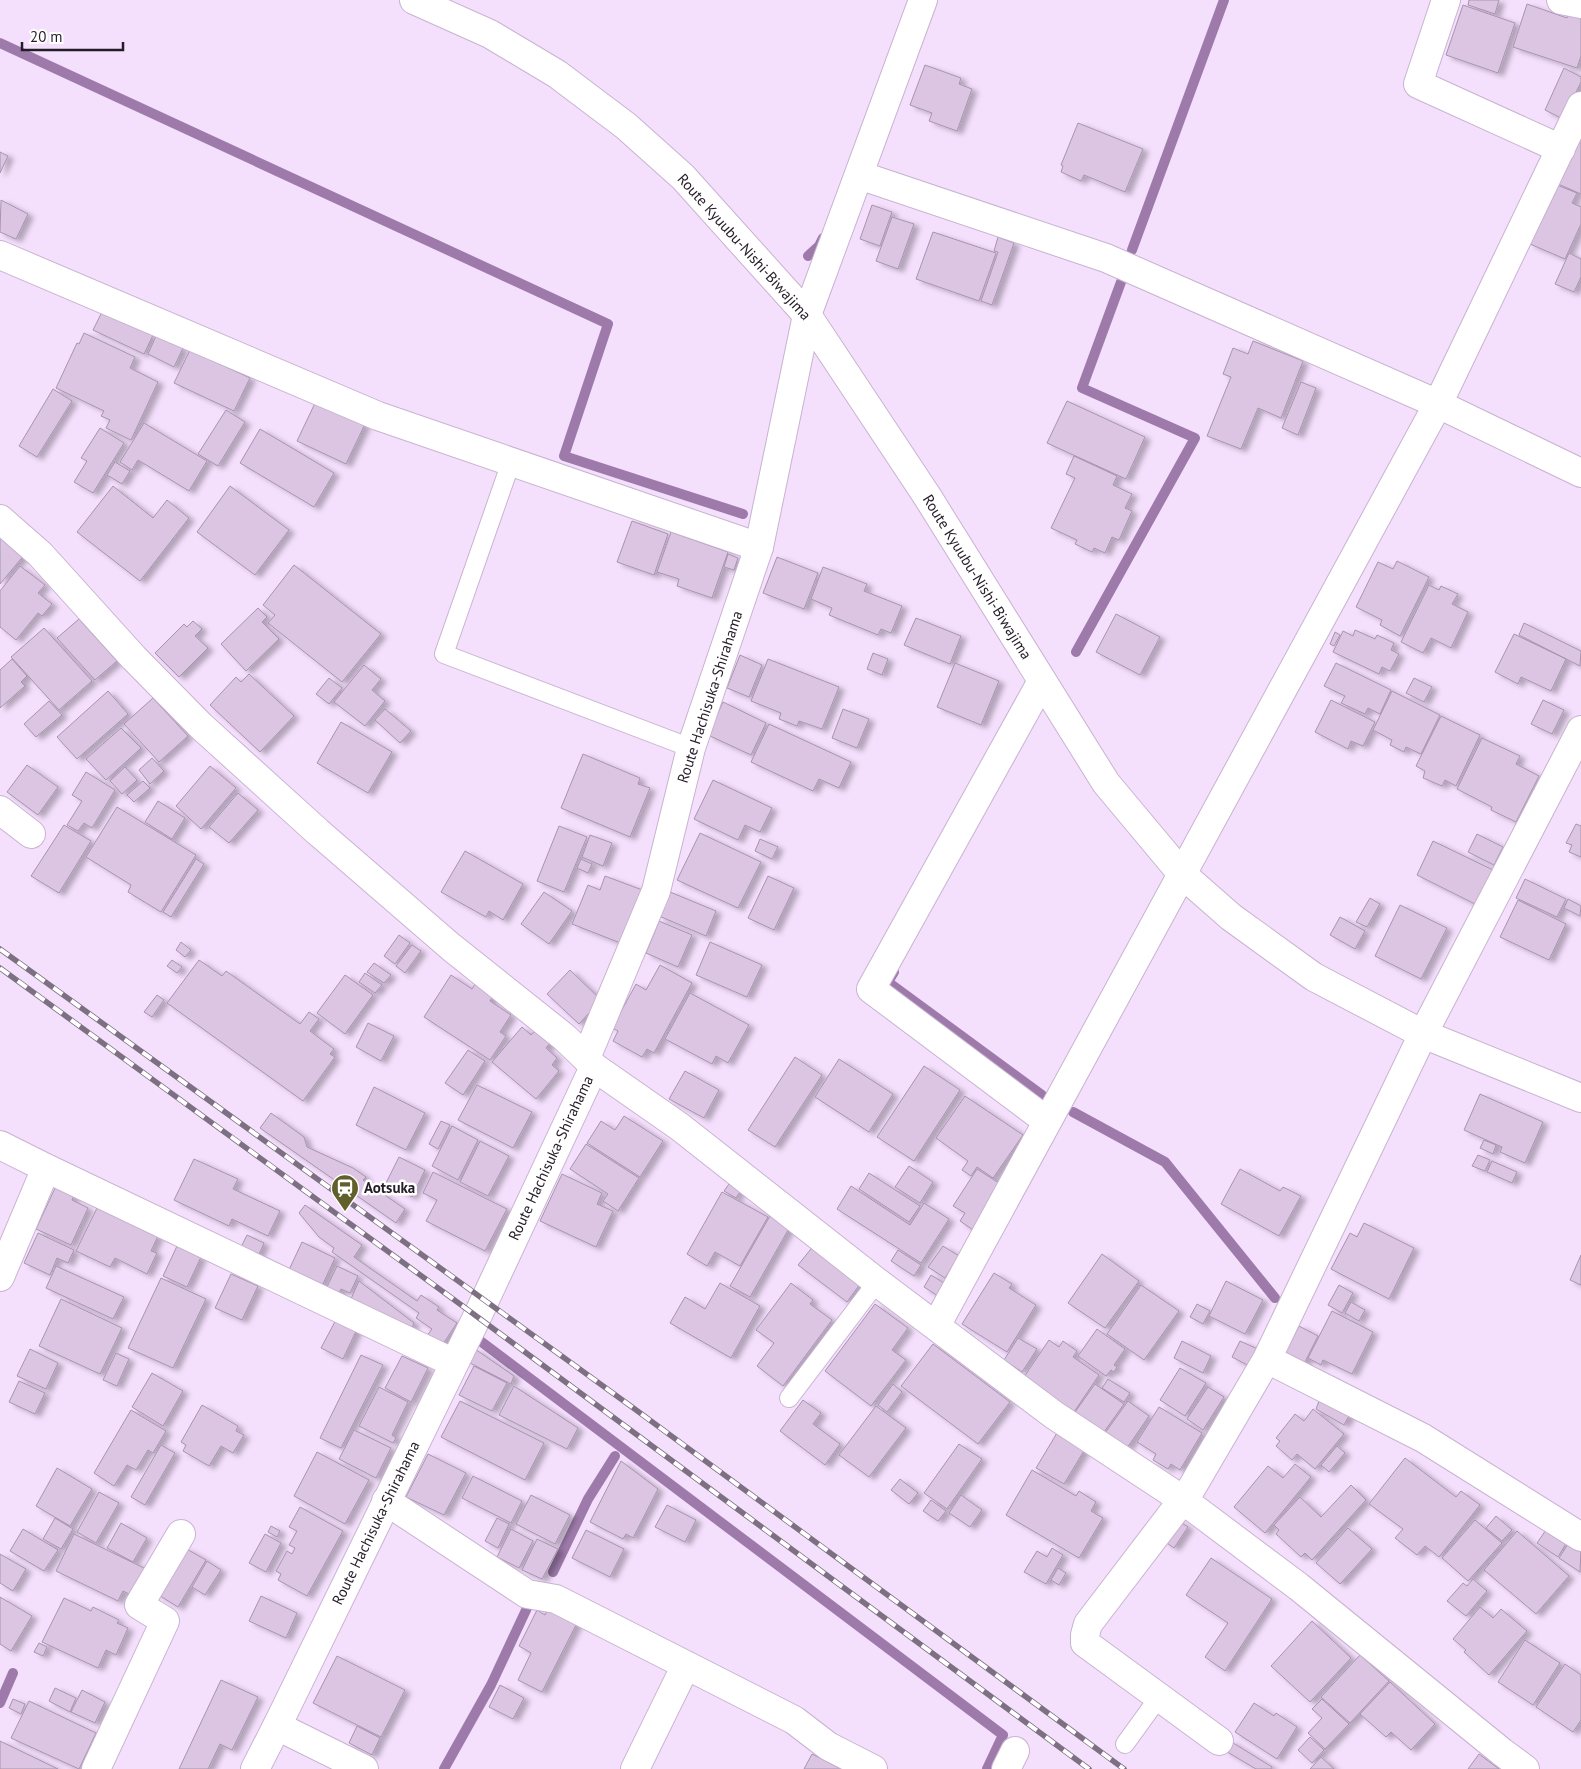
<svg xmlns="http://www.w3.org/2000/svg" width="1581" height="1769" font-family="'PT Sans',sans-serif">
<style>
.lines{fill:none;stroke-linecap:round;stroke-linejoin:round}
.stream{stroke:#9d7aaa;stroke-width:10}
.building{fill:#dbc5e2;stroke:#a793af;filter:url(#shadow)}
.lane-casing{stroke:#c8b3d0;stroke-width:20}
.street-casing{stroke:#c8b3d0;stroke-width:30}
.secondary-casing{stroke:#c8b3d0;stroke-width:30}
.lane{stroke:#fff;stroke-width:18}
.street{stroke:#fff;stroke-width:28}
.secondary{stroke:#fff;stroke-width:28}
.rail-casing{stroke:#7d7082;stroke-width:5.5}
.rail{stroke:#fff;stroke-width:4;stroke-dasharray:11;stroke-linecap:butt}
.labels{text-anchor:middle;stroke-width:5;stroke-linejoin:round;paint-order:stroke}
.street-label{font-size:15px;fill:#241c26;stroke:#fff}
.poi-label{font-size:15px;font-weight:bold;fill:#241c26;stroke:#fff;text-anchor:start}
</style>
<defs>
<filter id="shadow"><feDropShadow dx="5.5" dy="3" stdDeviation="2.5" flood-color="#0004"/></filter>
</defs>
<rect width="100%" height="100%" fill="#f4dffc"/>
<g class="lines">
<path class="stream" d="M0 43 608 324 564 456 743 514
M1132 250 1224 0
M808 256 819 246 823 238
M1076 652 1195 438 1082 388 1121 282
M894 972 888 982 1042 1095
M1073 1112 1165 1162 1275 1298
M479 1340 1003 1735 987 1769
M553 1572 588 1499 615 1456
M0 1703 13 1673
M444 1769 491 1685 527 1608"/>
</g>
<path class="building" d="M1469 0H1499L1495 14 1468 5Z
M1527 4 1567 18 1570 10 1581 14V56L1577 68 1513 47Z
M1463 5 1515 23 1498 73 1446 55Z
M925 65 961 78 959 84 972 89 957 131 929 121 932 113 910 105Z
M1564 68 1581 77V82L1563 119 1545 110Z
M1078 123 1143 149 1125 192 1084 175 1081 181 1061 172 1063 166 1061 165Z
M1581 135V194L1558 184Z
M0 152 8 156 0 173Z
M1557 185 1577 193 1572 203 1581 207V224L1565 259 1530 244Z
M1 200 28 214 16 239 0 232Z
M872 205 892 212 880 246 860 239Z
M892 217 914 224 898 269 876 261Z
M933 232 996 253 979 301 916 279Z
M998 237 1014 243 992 305 981 301 998 252 994 251Z
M1569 253 1581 259V277L1574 292 1555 284Z
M102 312 153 335 144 354 93 330Z
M84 333 135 357 130 368 158 382 131 440 106 428 110 420 101 416 104 411 56 388 77 343 79 344Z
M156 336 183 348 174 367 148 354Z
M1253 341 1303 361 1281 418 1258 408 1241 449 1207 436 1231 377 1223 374 1233 348 1248 354Z
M190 350 250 378 234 411 174 383Z
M1301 382 1316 388 1298 435 1282 428Z
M53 389 72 401 37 457 19 446Z
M316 401 365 424 346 464 297 441Z
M1067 401 1145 437 1126 479 1047 443Z
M226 410 245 422 218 466 198 454Z
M144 423 207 461 189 491 138 460 132 470 120 462Z
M100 428 124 443 93 493 74 482 87 461 81 458Z
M260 429 334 473 314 507 240 463Z
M1074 456 1117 476 1113 485 1132 494 1125 508 1132 511 1119 540 1112 537 1105 553 1094 548 1092 552 1075 544 1077 540 1051 528 1075 478 1066 474Z
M115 462 130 471 122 484 107 475Z
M113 486 153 518 167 500 189 518 140 581 77 532Z
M230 486 289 530 255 575 197 532Z
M632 521 668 534 654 575 617 562Z
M671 532 728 552 712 598 677 586 679 579 657 572Z
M0 533 25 554 0 584Z
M728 554 738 558 734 570 724 567Z
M777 557 818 573 804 609 763 593Z
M1397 561 1429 577 1400 636 1380 625 1382 620 1356 607 1378 562 1393 569Z
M294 565 381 634 342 682 268 623 275 615 263 605Z
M20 566 45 585 38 593 52 604 42 616 38 613 16 640 0 627V591Z
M823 567 867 584 864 591 902 606 891 633 881 629 878 635 829 615 832 608 811 599Z
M1429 585 1439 590 1441 586 1458 594 1452 604 1468 612 1451 648 1431 638 1423 653 1401 642Z
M258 608 267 617 262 622 279 639 246 671 221 644Z
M1116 614 1160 637 1140 675 1096 652Z
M916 618 961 636 950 664 904 645Z
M79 619 117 661 95 680 57 638Z
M193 621 202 629 195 636 208 648 179 677 155 653 184 624 187 627Z
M1524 623 1581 651 1580 666 1519 635Z
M44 628 92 681 59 710 11 657Z
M1355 630 1375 639 1377 635 1394 643 1391 650 1399 654 1390 671 1382 667 1379 674 1333 652 1343 631 1353 636Z
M1335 632 1340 635 1334 646 1330 644Z
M1514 634 1566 659 1551 691 1521 677 1518 684 1495 672Z
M873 653 888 659 882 675 867 669Z
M740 655 762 665 749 697 727 688Z
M12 659 27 676 21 682 25 686 0 708V670Z
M768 659 839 687 822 729 799 721 797 726 779 719 781 713 751 701Z
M955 663 999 681 981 725 937 707Z
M1336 663 1391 690 1380 714 1368 708 1365 714 1341 703 1345 696 1324 686Z
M364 665 381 679 372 690 385 701 365 726 334 702Z
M249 674 294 716 260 752 210 705 236 677 241 682Z
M329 678 342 688 329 704 316 694Z
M1414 678 1432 687 1424 702 1406 693Z
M108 691 128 714 77 759 57 737Z
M1392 691 1440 715 1421 754 1406 747 1404 752 1390 745 1392 740 1373 730Z
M153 698 188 736 159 762 124 724Z
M1331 700 1375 722 1363 746 1351 741 1348 749 1315 732Z
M1543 700 1564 710 1552 734 1531 724Z
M49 701 62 715 36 737 24 724Z
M723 702 766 723 751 755 708 735Z
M385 709 411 731 400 743 375 720Z
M843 709 869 719 857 748 832 738Z
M1441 716 1480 735 1456 786 1445 780 1442 786 1423 778 1425 771 1416 766Z
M341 722 392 752 368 793 317 763Z
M769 724 851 762 839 788 819 779 813 791 751 762Z
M121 728 141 748 106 780 86 759Z
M1482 738 1520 756 1516 764 1539 776 1516 822 1491 810 1492 807 1457 789Z
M583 754 640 778 638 784 650 788 630 837 561 808Z
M152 758 164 771 150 784 139 770Z
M27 765 58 787 38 815 7 792Z
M210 766 236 788 201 829 176 806Z
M125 767 137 780 122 794 110 781Z
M86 772 115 790 92 828 84 823 78 831 67 825 82 801 72 795Z
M713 780 772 808 760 832 745 825 738 840 694 819Z
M143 781 150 788 134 802 127 795Z
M238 793 258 810 229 843 209 827Z
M158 801 185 818 172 839 145 822Z
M117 807 196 855 161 912 128 892 131 885 86 857Z
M1576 824 1581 826V857L1569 852 1572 845 1566 843Z
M64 825 91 841 59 893 31 876Z
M559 826 587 837 564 892 537 881Z
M700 833 761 862 738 908 677 880Z
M1477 834 1503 847 1494 865 1468 852Z
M590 835 612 843 603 866 582 857Z
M760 839 778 847 772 859 755 851Z
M1433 841 1493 870 1477 905 1417 875Z
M465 851 523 884 503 920 489 911 486 917 441 892Z
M196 859 204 864 171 917 163 912Z
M581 859 592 864 588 873 577 868Z
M605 876 645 891 623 944 572 924 588 885 600 890Z
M768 876 794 888 774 930 748 918Z
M1525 879 1566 899 1557 917 1516 898Z
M544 892 572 911 549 944 521 924Z
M670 892 716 911 706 936 659 916Z
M1370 898 1380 904 1367 927 1356 922Z
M1568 899 1581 906 1580 916 1564 908Z
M1518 900 1566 924 1549 960 1500 937Z
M1400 905 1447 928 1421 979 1375 956Z
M1340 917 1365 931 1355 949 1330 935Z
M659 921 692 935 678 967 646 953Z
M399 935 410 943 395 964 384 956Z
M181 942 191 950 185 957 176 950Z
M710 942 762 965 747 997 696 975Z
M412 945 421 951 405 973 396 966Z
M172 960 182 967 177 973 167 966Z
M199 960 222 976 226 971 300 1024 309 1012 319 1019 310 1031 334 1049 330 1054 335 1057 303 1101 167 1003Z
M374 963 391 975 384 983 367 972Z
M660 965 692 983 654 1053 647 1049 642 1057 613 1041 618 1031 612 1028 636 984 646 990Z
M570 970 601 1000 579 1024 547 994Z
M365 973 382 985 375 993 359 982Z
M345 975 373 995 345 1034 317 1013Z
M451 975 472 989 476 982 494 994 490 1001 511 1015 500 1032 506 1036 490 1060 424 1017Z
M690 993 749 1025 728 1063 716 1056 712 1064 665 1039Z
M157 995 164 1000 152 1017 144 1012Z
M368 1023 394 1036 381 1061 356 1047Z
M522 1027 531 1035 536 1030 551 1042 546 1048 557 1058 552 1065 559 1071 536 1099 492 1062Z
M468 1050 485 1061 463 1095 445 1083Z
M795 1057 822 1075 775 1147 748 1130Z
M839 1059 893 1094 869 1132 815 1097Z
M924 1066 960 1090 914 1161 877 1137Z
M685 1071 719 1090 704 1118 669 1099Z
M477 1085 532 1112 513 1148 458 1120Z
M374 1087 425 1113 406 1150 356 1125Z
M1480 1094 1543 1122 1525 1163 1500 1152 1502 1147 1464 1130Z
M965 1096 1023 1135 993 1178 977 1167 971 1176 962 1170 968 1161 936 1138Z
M271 1113 304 1137 307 1147 353 1168 366 1177 363 1180 405 1209 396 1223 260 1128Z
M624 1116 663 1141 640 1177 587 1143 601 1121 615 1130Z
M441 1121 450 1125 438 1149 429 1144Z
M452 1126 478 1140 458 1180 432 1166Z
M1484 1140 1496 1145 1493 1154 1480 1148Z
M480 1141 509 1156 488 1196 460 1182Z
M586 1144 639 1178 618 1211 603 1201 608 1194 570 1169Z
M1478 1155 1490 1160 1485 1171 1472 1166Z
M399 1157 425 1170 412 1197 386 1183Z
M194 1159 238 1179 233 1189 280 1211 268 1236 232 1219 229 1226 174 1200Z
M1492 1161 1517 1172 1512 1183 1487 1172Z
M909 1166 933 1182 920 1203 895 1187Z
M977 1169 1005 1187 976 1232 960 1221 965 1213 953 1206Z
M1240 1169 1280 1191 1283 1187 1301 1196 1279 1236 1221 1204Z
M433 1172 507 1209 485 1251 426 1221 437 1200 423 1193Z
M869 1173 920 1206 909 1222 859 1189Z
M562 1174 602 1193 597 1204 613 1211 596 1247 540 1221Z
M729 1184 741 1190 736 1198 724 1191Z
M56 1186 74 1195 72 1200 88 1208 71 1245 36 1229Z
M851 1186 910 1225 924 1203 949 1219 921 1263 837 1209Z
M722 1192 768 1217 740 1266 715 1252 707 1266 687 1254Z
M305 1205 362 1245 354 1257 417 1301 421 1295 439 1307 437 1310 457 1323 441 1347 426 1337 432 1329 416 1318 419 1313 332 1252 334 1248 319 1237 299 1213Z
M97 1208 158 1236 151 1251 157 1253 147 1274 115 1258 110 1267 76 1251Z
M771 1214 791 1225 750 1297 730 1286Z
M1364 1223 1414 1248 1389 1299 1331 1269 1350 1233 1357 1237Z
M38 1233 74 1250 68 1263 57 1258 50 1275 24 1263Z
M247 1235 264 1243 257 1259 239 1251Z
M302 1242 335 1258 321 1288 288 1272Z
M815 1244 863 1280 847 1302 798 1265Z
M177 1246 201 1257 187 1287 163 1276Z
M943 1246 959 1256 945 1278 928 1267Z
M898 1250 921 1265 914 1276 891 1261Z
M1102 1254 1139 1281 1105 1328 1068 1303Z
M1581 1255V1285L1570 1280Z
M56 1266 124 1297 113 1319 46 1288Z
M337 1266 358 1276 350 1293 341 1289 338 1295 326 1289Z
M994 1273 1012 1284 1009 1288 1036 1305 1007 1352 962 1324Z
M231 1274 258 1286 242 1320 215 1308Z
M931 1275 949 1286 941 1298 924 1287Z
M161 1278 206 1299 173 1368 128 1348Z
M359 1281 414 1323 411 1330 350 1301Z
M1226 1281 1263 1300 1245 1334 1209 1316Z
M720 1283 760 1306 731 1358 670 1323 685 1297 705 1309Z
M791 1283 813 1300 810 1304 832 1320 783 1386 757 1366 774 1343 756 1330Z
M1141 1285 1179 1311 1144 1360 1107 1334Z
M1339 1285 1353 1293 1342 1313 1328 1305Z
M61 1299 122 1328 100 1374 39 1346Z
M1351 1302 1365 1310 1359 1321 1345 1313Z
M875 1304 908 1328 892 1350 906 1360 871 1406 825 1371Z
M1197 1304 1210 1311 1203 1324 1190 1317Z
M1332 1311 1373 1332 1352 1374 1323 1360 1321 1365 1308 1358Z
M338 1316 358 1327 343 1359 321 1348Z
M1299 1326 1318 1336 1304 1364 1284 1354Z
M1097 1329 1125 1349 1114 1365 1117 1367 1114 1372 1111 1370 1106 1376 1078 1356Z
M1018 1338 1037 1349 1022 1372 1004 1360Z
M1049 1340 1059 1347 1063 1341 1077 1351 1073 1357 1099 1375 1074 1412 1024 1377Z
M1182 1341 1211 1356 1203 1373 1174 1358Z
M1240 1341 1260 1350 1251 1367 1232 1357Z
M933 1344 1010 1402 978 1444 901 1386Z
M30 1349 58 1363 46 1389 17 1376Z
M475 1349 514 1376 511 1384 468 1362Z
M116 1353 129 1359 117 1386 103 1380Z
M361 1355 383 1365 341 1448 320 1438Z
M402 1356 428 1368 411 1402 385 1388Z
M474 1366 507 1383 492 1411 459 1395Z
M1180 1368 1206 1383 1185 1416 1160 1400Z
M152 1373 183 1391 163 1426 132 1407Z
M1108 1379 1130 1393 1124 1402 1102 1388Z
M19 1381 45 1393 35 1414 9 1402Z
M893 1384 902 1392 887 1412 878 1405Z
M1095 1384 1124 1404 1104 1432 1075 1412Z
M514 1386 578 1428 567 1449 499 1415Z
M379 1387 408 1402 392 1435 396 1438 393 1443 359 1426Z
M1208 1387 1224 1397 1203 1430 1187 1419Z
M803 1400 821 1413 813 1424 840 1444 825 1465 780 1431Z
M460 1401 544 1443 525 1480 441 1437Z
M1128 1401 1149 1416 1127 1448 1105 1433Z
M1319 1401 1350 1414 1344 1425 1316 1409Z
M202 1405 238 1426 236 1431 244 1435 233 1453 221 1446 209 1466 183 1451 186 1445 181 1442Z
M876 1406 906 1428 869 1477 839 1455Z
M1159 1407 1202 1433 1180 1470 1171 1464 1168 1469 1153 1460 1156 1454 1137 1442Z
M1313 1409 1344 1434 1315 1469 1297 1454 1292 1460 1276 1446 1280 1441 1276 1438 1295 1414 1304 1421Z
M131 1410 166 1431 153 1453 148 1450 136 1470 127 1465 114 1486 94 1473Z
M354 1430 391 1448 376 1478 339 1459Z
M1057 1433 1085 1449 1064 1484 1036 1468Z
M959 1444 982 1459 947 1509 924 1493Z
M161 1445 175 1453 145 1505 131 1497Z
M1337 1446 1345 1453 1329 1472 1321 1465Z
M317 1452 369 1480 345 1524 294 1496Z
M428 1454 466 1473 444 1515 406 1497Z
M1405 1458 1456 1497 1461 1491 1480 1505 1439 1557 1425 1546 1417 1555 1395 1538 1403 1529 1369 1504Z
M621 1461 658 1489 633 1538 626 1534 623 1539 590 1522Z
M1295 1464 1311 1477 1265 1533 1234 1507 1268 1466 1283 1478Z
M57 1468 92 1489 70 1526 36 1506Z
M1032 1470 1076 1496 1079 1491 1096 1502 1091 1511 1103 1518 1079 1558 1006 1515Z
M473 1476 522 1501 511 1523 462 1498Z
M900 1479 918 1493 909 1504 891 1490Z
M1351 1485 1366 1500 1312 1560 1305 1553 1301 1557 1276 1534 1279 1530 1274 1525 1300 1497 1321 1517Z
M99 1492 119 1503 96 1543 77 1532Z
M531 1495 570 1515 555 1544 516 1524Z
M961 1495 982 1510 970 1527 949 1513Z
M931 1500 946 1511 938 1521 923 1511Z
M667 1505 696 1520 685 1542 655 1527Z
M300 1507 343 1531 307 1596 278 1580 281 1574 276 1571 287 1551 292 1554 295 1548 289 1545 297 1531 289 1527Z
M1496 1516 1512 1530 1502 1541 1486 1528Z
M55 1518 73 1529 61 1549 43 1539Z
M497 1518 509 1524 498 1548 485 1541Z
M1177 1520 1188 1527 1174 1548 1164 1541Z
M1475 1520 1502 1543 1468 1581 1442 1558Z
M121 1523 147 1538 133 1562 107 1548Z
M271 1526 280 1531 277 1537 268 1532Z
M1548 1527 1568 1540 1558 1557 1537 1543Z
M1348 1528 1372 1549 1340 1584 1316 1563Z
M23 1529 58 1550 44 1571 10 1551Z
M511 1529 533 1541 519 1568 497 1557Z
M586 1530 624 1549 610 1577 572 1558Z
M1517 1531 1569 1576 1536 1614 1484 1570Z
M74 1534 146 1569 133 1596 123 1591 118 1601 56 1571Z
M265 1534 281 1543 266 1572 249 1563Z
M537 1539 558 1549 542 1579 522 1570Z
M1570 1541 1581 1549 1580 1572 1559 1558Z
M185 1548 206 1560 178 1607 157 1594Z
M1052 1548 1063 1555 1046 1584 1024 1572 1037 1551 1047 1557Z
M0 1554 26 1569 13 1591 0 1583Z
M1211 1558 1272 1599 1225 1671 1205 1657 1228 1623 1186 1595Z
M207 1561 221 1570 205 1595 192 1587Z
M1058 1568 1066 1573 1059 1585 1051 1580Z
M1473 1579 1487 1591 1466 1616 1447 1601 1463 1583 1467 1586Z
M261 1596 297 1613 286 1638 249 1621Z
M0 1597 32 1616 11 1651 0 1644Z
M64 1598 91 1611 93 1607 119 1620 117 1623 128 1628 116 1655 106 1650 98 1668 42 1642Z
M1480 1607 1493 1618 1501 1609 1527 1631 1489 1675 1464 1652 1466 1650 1453 1639Z
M548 1609 577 1623 542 1692 518 1680 531 1653 519 1646 537 1610 545 1615Z
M1312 1621 1351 1658 1310 1702 1271 1666Z
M1525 1640 1560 1663 1533 1705 1498 1682Z
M39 1643 47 1647 43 1656 34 1652Z
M1360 1655 1389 1681 1350 1723 1321 1697Z
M337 1656 405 1690 381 1737 313 1703Z
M1565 1664 1581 1675V1720L1573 1732 1536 1707Z
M221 1680 258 1697 232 1750 220 1744 208 1769H179Z
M1390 1682 1435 1724 1411 1750 1391 1732 1386 1737 1360 1714Z
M500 1685 524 1698 513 1719 489 1707Z
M55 1688 76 1698 70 1712 49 1701Z
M82 1690 105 1702 95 1723 71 1712Z
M13 1699 25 1704 21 1714 9 1708Z
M1322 1699 1349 1724 1325 1749 1308 1733 1322 1718 1312 1709Z
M29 1701 96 1733 79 1769 11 1738Z
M1254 1703 1274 1716 1276 1713 1297 1727 1277 1759 1235 1732Z
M357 1726 380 1738 372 1755 349 1743Z
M1310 1737 1324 1750 1312 1763 1298 1750Z
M0 1741 58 1769H0Z
M1230 1741 1272 1767 1271 1769H1256L1224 1750Z
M812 1754 841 1769H804Z
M1479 1754 1499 1769H1468Z
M1321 1757 1334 1769H1310Z"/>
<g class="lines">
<g class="lane-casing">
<path id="lane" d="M511 462 444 654 691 748
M789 1398 877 1282
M1125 1744 1159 1697"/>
</g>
<g class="street-casing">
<path id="street" d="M1446 0 1418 84 1561 149
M1561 0 1581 4
M859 175 1106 258 1438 404 1581 473
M0 255 378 416 759 547
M807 315 923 0
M0 519 40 554 134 658 201 726 318 832 451 947 564 1037 586 1058
M1042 681 871 989 1047 1121
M0 810 31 834
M594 1067 680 1127 877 1282 1054 1415 1183 1500 1299 1587 1502 1752 1525 1769
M0 1145 46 1168 454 1363
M0 1277 46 1168
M936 1326 1438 404 1581 106
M1267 1359 1423 1438 1581 1537
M386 1501 527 1594 556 1599 794 1720 828 1746 873 1769
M277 1726 364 1769
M1219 1741 1085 1643V1635L1088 1624 1191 1489 1267 1359 1423 1034 1581 730
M96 1769 165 1621 139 1605 181 1534
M635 1769 686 1665
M1006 1769 1015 1751"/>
</g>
<g class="secondary-casing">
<path id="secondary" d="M414 0 490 34 557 74 626 126 683 177 807 315 927 496 1106 783 1182 874 1231 917 1314 977 1423 1034 1581 1098
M255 1769 277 1726 477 1317 594 1067 586 1058 656 891 691 748 759 547 807 315"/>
</g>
<use href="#lane" class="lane"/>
<use href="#street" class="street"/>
<use href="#secondary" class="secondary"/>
<g class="rail-casing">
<path id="rail" d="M0 949 632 1407 1124 1769
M0 968 464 1307 1089 1769"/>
</g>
<use href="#rail" class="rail"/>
</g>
<defs>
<g id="station-pin" transform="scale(1.4375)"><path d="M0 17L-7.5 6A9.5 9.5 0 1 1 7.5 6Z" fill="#615f2c" stroke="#fff"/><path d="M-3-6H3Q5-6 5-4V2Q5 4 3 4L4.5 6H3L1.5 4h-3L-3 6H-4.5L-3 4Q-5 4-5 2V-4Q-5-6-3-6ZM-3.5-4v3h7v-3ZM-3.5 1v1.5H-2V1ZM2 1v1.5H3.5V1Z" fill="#fff"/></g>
</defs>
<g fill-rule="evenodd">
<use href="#station-pin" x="345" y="1188"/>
</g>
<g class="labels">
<g class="street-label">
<text transform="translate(744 247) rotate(48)" y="5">Route Kyuubu-Nishi-Biwajima</text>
<text transform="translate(977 577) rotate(58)" y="5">Route Kyuubu-Nishi-Biwajima</text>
<text transform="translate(710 697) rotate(-72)" y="5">Route Hachisuka-Shirahama</text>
<text transform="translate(551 1158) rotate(-65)" y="5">Route Hachisuka-Shirahama</text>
<text transform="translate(376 1523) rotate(-64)" y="5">Route Hachisuka-Shirahama</text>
</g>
<g class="poi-label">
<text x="364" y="1193">Aotsuka</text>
</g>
</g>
<path d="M22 42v8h101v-8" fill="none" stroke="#241c26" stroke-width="2.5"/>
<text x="30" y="42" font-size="15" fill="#241c26" stroke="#ffffff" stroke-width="4" paint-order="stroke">20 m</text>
</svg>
